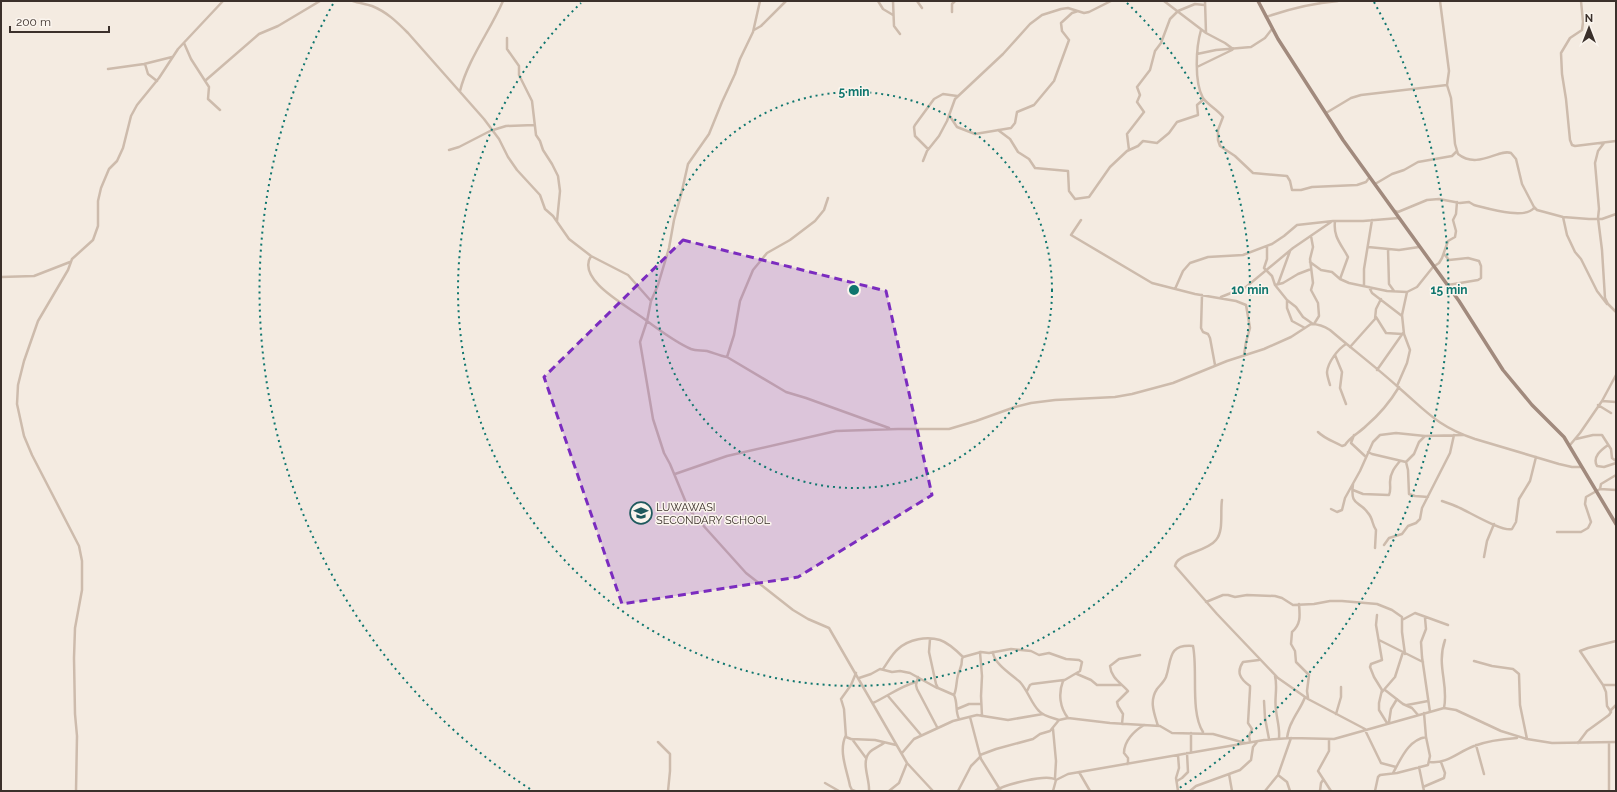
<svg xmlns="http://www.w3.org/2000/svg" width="1617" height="792" font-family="Raleway,sans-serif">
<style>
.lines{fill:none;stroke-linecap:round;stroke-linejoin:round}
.street{stroke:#cdbbac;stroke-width:2.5}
.secondary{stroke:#a18a7d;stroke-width:3.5}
.marked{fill:#7b2cbf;fill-opacity:0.2;stroke:#7b2cbf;stroke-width:3;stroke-dasharray:8 5;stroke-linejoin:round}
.ring{fill:none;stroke:#0f766e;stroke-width:2;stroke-dasharray:2 4}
.labels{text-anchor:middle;stroke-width:3;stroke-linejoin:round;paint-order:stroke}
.poi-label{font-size:11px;fill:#3b302b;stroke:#fbf5ee;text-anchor:start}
.centre{fill:#0f766e;stroke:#fbf5ee;stroke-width:2}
.ring-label{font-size:12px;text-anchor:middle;font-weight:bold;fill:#0f766e;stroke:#fbf5ee;stroke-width:3;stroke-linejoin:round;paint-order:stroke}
</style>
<rect width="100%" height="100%" fill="#f4ebe1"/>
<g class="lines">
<path class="street" d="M353 1C359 3 366 4 372 6 387 12 397 22 408 33L484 119 499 139 508 157 517 170 540 195 545 209 553 216 569 239 591 256 628 275 651 301
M760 1 753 32 740 59 735 74 722 102 709 134 688 164 681 195 674 220 669 248 658 285 651 301 647 321 640 342 653 419 664 453 670 464 687 505 692 513 746 573 793 610 808 619 829 628 907 763 933 791
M878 1 883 9 893 15
M893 1 894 26 900 34
M917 1 922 8
M1164 1 1206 33 1225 43 1233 49
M1205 1 1206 33
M1440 1 1449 71 1447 85 1451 98 1455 144 1458 154C1478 170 1499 148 1511 153L1516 159 1522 184 1534 207 1537 210 1563 217 1589 219H1602L1616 214
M1581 1 1583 22 1582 30 1570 38 1561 53 1562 74 1566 99 1570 140 1572 145 1575 146 1616 141
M1178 11 1195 4 1204 5
M952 12V4L955 1
M1266 17C1289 9 1313 3 1338 1
M754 30 761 26 786 1
M1201 30C1196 47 1194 82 1203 98 1208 105 1218 110 1223 117L1218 130V140L1220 146 1235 156 1253 173 1287 176 1290 181 1292 190H1301L1312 187 1357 185 1366 182 1369 178
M507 38V49L519 66V75L532 101 536 135 540 141 543 150 552 164 558 176 560 191 557 221
M184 43 191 59 209 87 208 99 220 110
M1197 54 1216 50 1251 47 1265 38 1272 29
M145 64 148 74 157 81
M1197 67 1232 50
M108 69 144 64 172 57
M206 80 259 34 278 26 320 1
M460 91C468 59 490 31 503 1
M1326 113 1351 98 1361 95 1447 85
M949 115 957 127 975 134 1011 128 1015 123 1017 112 1034 105 1054 81 1069 40 1062 31 1061 23 1072 13 1078 11
M493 130 506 126 534 125
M998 130 1010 139 1018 152 1029 159 1035 168 1068 171 1069 191 1075 199 1089 197 1110 167 1127 151 1138 146 1143 141 1157 143 1169 133 1177 122 1198 115 1197 105 1204 99
M1604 143 1598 151 1595 163 1599 209 1598 218 1602 250 1605 298 1608 304 1616 312
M928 149 915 136 914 127 915 125 934 99 943 94 957 96
M449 150 459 147 492 130
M1129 150 1127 134 1144 112 1137 102 1140 95 1137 87 1150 70 1155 51 1161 43 1170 19 1178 11
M923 161 927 151 939 136 947 121 955 99 1003 54 1030 24 1042 15 1061 9 1068 8 1084 13 1089 12 1111 1
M1375 184 1392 174 1404 170 1418 162 1452 156 1457 151
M828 198 824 210 815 221 790 240 767 253 753 270 740 301 734 335 727 357 786 392 806 398 889 428
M1395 211 1398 212 1427 200 1439 199 1460 203 1469 202 1474 205C1487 208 1524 220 1534 208
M1563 217 1567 235 1575 252 1581 259 1597 291 1607 304
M1081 220 1071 235 1152 283 1195 294 1236 301 1246 305 1250 328 1246 342 1244 355
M1335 221C1333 237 1341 244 1348 257L1340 279
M1311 236 1313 247 1310 259 1313 283 1311 290 1318 303 1319 316 1314 324
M1267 246V259L1264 268 1272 276 1275 285 1287 300 1296 307 1303 317 1313 324
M1368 247 1399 250 1419 247
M1388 249 1389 284 1394 291
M1444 254 1449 260 1468 258 1479 261 1481 266V278L1478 280 1448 285
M591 256C575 281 633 309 647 321 661 331 675 342 691 349 696 351 702 350 707 351 714 353 720 356 727 357
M1310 262 1321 270 1332 272 1340 279 1349 283 1387 291 1407 292 1417 287 1433 267 1439 263 1442 258 1448 241 1455 237 1456 231 1453 220 1456 214 1457 202
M1 277 34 276 70 262
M1278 284 1290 251
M1275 285 1283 283 1298 274 1311 269
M1364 286V269L1372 220
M1369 287 1372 293 1402 316
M1175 289 1183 271 1190 263 1208 257 1243 255 1272 244 1284 236 1297 225 1333 221H1363L1399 218
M1202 295 1201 328 1203 332 1208 334 1210 338 1215 365
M1221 297 1246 287 1293 248 1331 222
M1287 300V308L1292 321 1305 328
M1376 317 1386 333 1402 334
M1350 347 1375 319 1376 309 1381 299
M1335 355 1342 372 1340 388 1346 404
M1377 370 1403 333
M1330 385C1329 381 1327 376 1327 372 1328 362 1338 349 1346 344
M1397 386 1407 363 1410 350 1404 334 1402 315 1407 292
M1602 401 1616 402
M1598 405 1611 413
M1318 432C1325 439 1333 441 1342 446L1345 445C1350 437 1359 433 1366 426 1379 415 1390 402 1399 387
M1354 435 1351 443 1366 457
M1576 439 1593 435H1602L1611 449 1612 458 1616 461
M1570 445 1580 433 1602 401 1616 375
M1608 445C1601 450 1592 457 1597 466L1604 467 1616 463
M1368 452 1372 454 1406 462 1408 470 1409 494 1415 496 1428 497
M1406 462 1414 454 1419 442 1425 436
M675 474 727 456 836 431 898 429H949L976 421 1015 407 1031 403 1055 400 1115 397 1132 394 1173 383 1227 361 1264 349 1291 337 1311 324C1319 324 1324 326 1330 330 1352 349 1376 367 1398 387 1426 411 1438 427 1475 439L1559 464 1572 467H1582
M1353 484C1350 507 1359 500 1368 513 1373 518 1372 525 1376 530L1375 548
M1600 489 1616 490
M1353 490 1363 494 1389 495C1391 491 1390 487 1390 482 1390 473 1395 467 1400 461
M1222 500C1220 512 1224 531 1216 540 1207 552 1177 553 1175 566L1217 614 1278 678 1308 699 1365 729
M1442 501C1448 503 1454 505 1460 508 1471 513 1502 532 1512 529L1516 522 1519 499 1530 481 1536 457
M1331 509 1337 512 1342 510 1345 498 1360 471 1373 442 1380 435 1396 433 1425 436 1463 435
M1557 532H1581L1588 528 1591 522 1585 504 1586 497 1600 489 1601 484 1616 475
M1384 545 1389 538 1402 534 1408 526 1416 523 1420 519 1422 508 1450 453 1454 435
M1484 557 1487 541 1494 524
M1206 602 1223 595H1228L1235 597 1247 595 1275 596 1282 598 1293 605 1314 604 1330 601H1342L1377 604 1392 610 1402 617V632L1405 654
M1299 604C1300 616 1301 624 1292 632L1291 644 1295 651 1296 662 1309 675 1307 691 1308 698
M1377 615 1376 625 1382 660 1371 664 1370 667 1374 677 1382 690 1379 703V710L1387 723
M1425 618 1426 629 1421 642 1422 657 1430 712
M1402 620 1415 613 1448 625
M930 639 929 652 936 684 938 688 954 695C958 703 955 711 959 719
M1379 640 1423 662
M980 652 982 676 981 696 982 716
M993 652C993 663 1012 675 1020 682 1028 691 1031 703 1039 711 1043 716 1053 718 1059 720
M1474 661 1492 666 1513 669 1519 674 1520 705 1527 739
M883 669C888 662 892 654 898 649 909 639 927 636 940 640 949 643 957 651 963 657
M856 673 851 685 841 699 844 709 846 737 851 739 875 740 896 745
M1077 674 1091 680 1097 685H1121
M1275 676C1278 688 1274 698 1276 710 1277 720 1280 728 1279 738
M918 677 916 685 917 689 937 727
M859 678 871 674 880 669 892 672 900 671 910 673 937 688
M1603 685H1616
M1385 690 1403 704 1412 708 1418 715
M1027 691 1030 685 1032 684 1064 680
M1382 692 1395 677 1403 652
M954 695C957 688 956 682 958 675 960 668 962 667 962 659L963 657 981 652 989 653 1011 649 1031 651 1039 655 1049 653 1066 659 1079 660 1082 662 1080 671 1063 681C1058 694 1060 708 1068 718
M888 696 921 735
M1264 701 1265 718 1269 739
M873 703C888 696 901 686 916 682
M1407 705 1428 701
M1444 708C1449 684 1436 666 1445 640
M957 709 969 704H981
M1611 710 1616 705
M1336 714 1341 697V687
M970 717 981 759 1001 791
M1389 722 1391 709 1397 699
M1122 724 1123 714 1118 706 1117 702 1128 691C1121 683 1111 678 1110 666L1119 659 1140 655
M1158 726C1154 713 1149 701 1157 689 1160 685 1164 682 1166 677 1172 660 1167 644 1193 646 1198 670 1190 712 1203 732
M1053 729 1056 761 1055 778
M1365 730 1381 763 1396 767
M846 735C838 751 847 770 850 786L852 790 855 791
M1287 738C1288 732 1289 727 1292 722 1296 713 1302 706 1305 697
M852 739 866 758
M1329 739V751L1318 771 1331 791
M658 742 670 754V771L668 791
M1250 742 1249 736 1252 729 1248 723 1250 689V686C1240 679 1236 672 1243 662L1259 660
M1578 743 1587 731 1609 715 1611 712 1607 706 1606 692 1603 685 1580 651 1588 648 1616 641
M1476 745 1484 774
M1191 752V733
M902 753 914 739 953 721 977 715 1008 720 1043 714
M980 755 996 749 1033 739 1040 734 1050 731 1059 720 1068 718 1110 723 1160 726 1172 733 1213 734 1245 743
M1430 762C1447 764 1458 752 1474 746 1487 741 1502 739 1517 738
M1128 764V758L1124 753C1124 741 1134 731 1144 725
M1419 767 1424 791
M1079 772 1090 791
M1393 773C1401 759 1408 740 1426 737
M1229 774 1232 791
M1278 775 1287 782 1290 791
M1177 781 1182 778 1188 772 1187 753
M825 783 839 791
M1423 787 1444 778 1445 773 1441 762
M76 791 77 736 75 714 74 658 75 628 82 590V561L79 546 32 455 24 436 17 404 18 385 24 361 38 321 68 270 72 259 93 240 98 226V201L101 188 109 169 117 161 123 148 131 116 137 105 159 78 178 49 223 1
M869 791C870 780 861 763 869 753 872 749 880 746 884 743
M889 791 899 783 907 763
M958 791 971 766 980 757
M995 791C1003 785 1048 773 1056 780
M1053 791 1056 780 1068 774 1264 740 1291 738 1334 739 1444 708 1456 710 1501 731 1527 739 1552 743 1616 742
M1178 791 1176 778 1179 768 1178 755
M1190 791 1196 786 1240 770 1251 760 1253 747 1257 742
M1265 791 1278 775 1291 738
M1320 791 1321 783 1323 780
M1375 791 1378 777 1380 775 1397 773 1428 765 1430 756 1426 737 1424 713
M1609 791V743"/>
<path class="secondary" d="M1258 1 1278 39 1343 140 1459 301 1503 370 1532 405 1564 437 1616 524"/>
</g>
<path class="marked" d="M683 240 886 291 932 495 798 577 622 604 544 377Z"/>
<g class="ring">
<circle cx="854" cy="290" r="198"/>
<path d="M1127 3A396 396 0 1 1 581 3"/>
<path d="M530 789A595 595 0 0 1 334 2M1374 2A595 595 0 0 1 1178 789"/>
</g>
<defs>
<g id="school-ring" transform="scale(1.15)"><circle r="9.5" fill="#fbf5ee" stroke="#1f5a5e" stroke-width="1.5"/><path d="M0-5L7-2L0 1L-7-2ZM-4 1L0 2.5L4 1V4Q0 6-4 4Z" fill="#1f5a5e"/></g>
</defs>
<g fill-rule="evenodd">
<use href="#school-ring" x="641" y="513"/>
</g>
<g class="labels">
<g class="poi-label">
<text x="656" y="511">LUWAWASI<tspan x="656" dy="13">SECONDARY SCHOOL</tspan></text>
</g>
</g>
<circle cx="854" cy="290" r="6" class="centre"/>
<g class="ring-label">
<text x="854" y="96">5 min</text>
<text x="1250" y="294">10 min</text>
<text x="1449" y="294">15 min</text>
</g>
<rect width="1617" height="792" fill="none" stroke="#3b302b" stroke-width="4"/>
<g transform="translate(1589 28)" stroke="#fbf5ee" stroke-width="3" paint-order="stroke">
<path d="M0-3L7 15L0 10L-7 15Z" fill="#3b302b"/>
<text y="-6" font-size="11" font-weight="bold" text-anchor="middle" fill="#3b302b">N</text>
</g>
<path d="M10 26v6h99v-6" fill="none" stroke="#3b302b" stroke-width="2"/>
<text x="16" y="26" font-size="12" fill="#3b302b" stroke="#fbf5ee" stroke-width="3" paint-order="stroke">200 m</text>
</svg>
